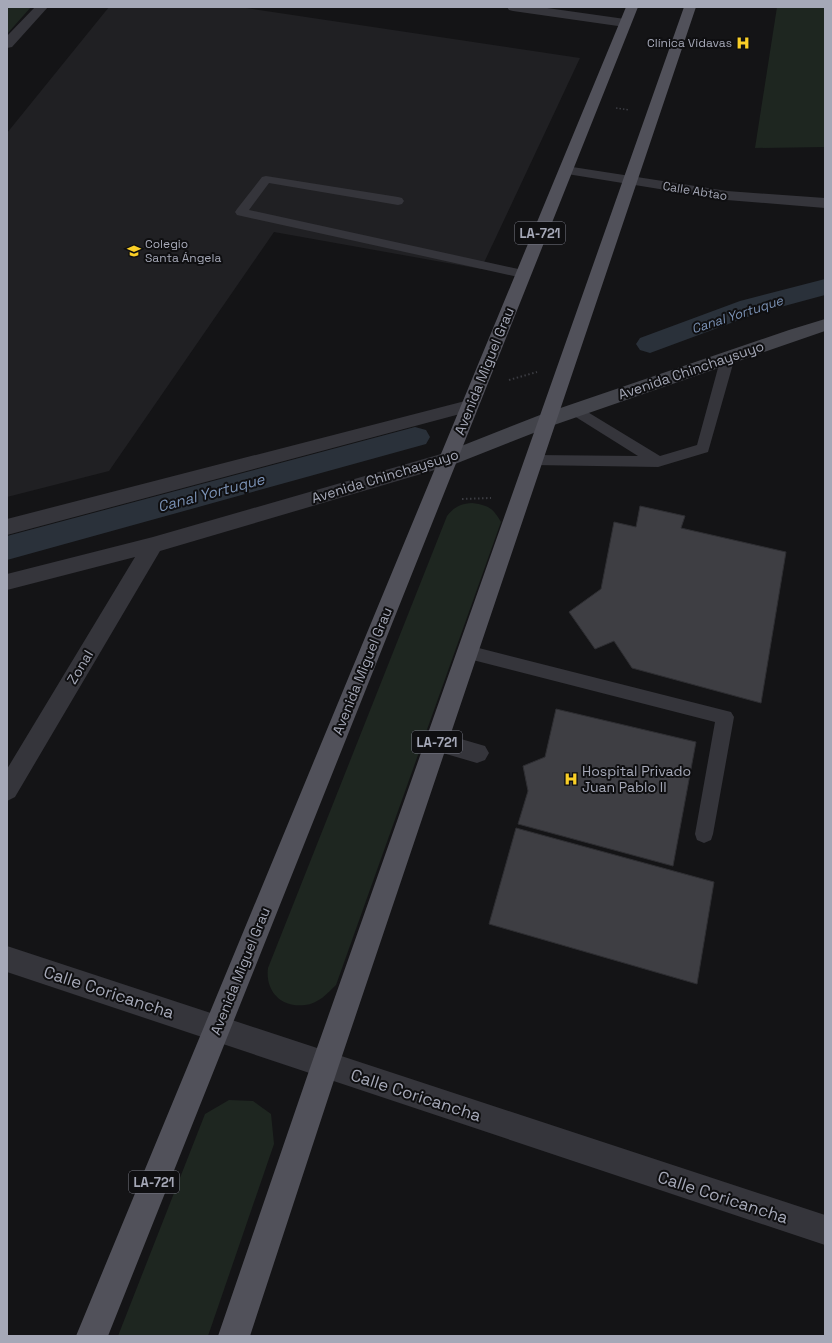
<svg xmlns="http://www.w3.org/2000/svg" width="832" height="1343" font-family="'Space Grotesk',sans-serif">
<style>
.built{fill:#202023}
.green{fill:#1e2620}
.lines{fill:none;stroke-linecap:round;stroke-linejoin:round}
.canal{fill:#2a313a;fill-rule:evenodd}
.building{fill:#3e3e43;stroke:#2e2e32}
.path-far1{stroke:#3b3c42;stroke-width:1.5;stroke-dasharray:1.5 2;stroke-linecap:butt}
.path{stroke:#3b3c42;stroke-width:2;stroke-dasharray:1.5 2.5;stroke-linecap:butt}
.lane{fill:#35353b;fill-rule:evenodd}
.street{fill:#35353b;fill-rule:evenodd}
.secondary{fill:#43444b;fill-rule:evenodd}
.primary{fill:#51515a;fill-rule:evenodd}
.labels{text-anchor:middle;stroke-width:4;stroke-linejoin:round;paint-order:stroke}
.far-poi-label{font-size:12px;fill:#a5a8b7;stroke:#0f0f11;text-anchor:end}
.far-street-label{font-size:12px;fill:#a5a8b7;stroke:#0f0f11}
.shield{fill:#0f0f11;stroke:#787a85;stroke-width:1}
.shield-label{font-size:13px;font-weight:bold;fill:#a5a8b7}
.far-water-label{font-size:13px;font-style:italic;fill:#7a91b4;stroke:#0f0f11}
.street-label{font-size:14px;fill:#a5a8b7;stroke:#0f0f11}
.poi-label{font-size:14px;fill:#a5a8b7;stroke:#0f0f11;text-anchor:start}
.water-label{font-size:15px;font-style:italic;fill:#7a91b4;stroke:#0f0f11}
.near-street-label{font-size:17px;fill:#a5a8b7;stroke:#0f0f11}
</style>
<rect width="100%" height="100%" fill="#141416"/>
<path class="built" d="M109 7H239L580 58 481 269 274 232 109 471 7 497V133Z"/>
<path class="green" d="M7 7H31L7 34Z
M777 7H825V147L755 148Z
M472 503C488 505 493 508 501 522L336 985C328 993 318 1004 305 1005 281 1008 265 991 268 968L447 516C454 507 460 504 472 503Z
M229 1100 253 1101 271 1114 274 1144 208 1336H118L205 1114Z"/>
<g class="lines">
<path class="canal" d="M825 279V295L758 313 650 353 640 350 636 344 640 338 740 301Z
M415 427 426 430 430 437 426 444 7 560V536Z"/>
</g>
<path class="building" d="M640 506 685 516 681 528 786 552 761 703 632 668 614 641 595 649 569 612 601 589 614 522 636 527Z
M556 709 696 742 673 866 518 824 528 791 523 766 545 757Z
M516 828 714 882 697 984 489 924Z"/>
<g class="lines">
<path class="path-far1" d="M616 108 629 110"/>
<path class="path" d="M509 380 537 372
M462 499 491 498"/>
<path class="lane" d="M266 176 398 197 402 198 404 201 402 204 398 205 269 183 249 210 523 270 527 271 529 274 527 277 523 278 237 215 235 212 237 209 262 177Z
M728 352 733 354 735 357 708 452 658 467 534 465 529 464 527 460 529 456 534 455 638 456 571 414 569 411 571 408 576 406 581 408 660 456 697 445 721 357 723 354Z
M467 645 731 712 734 717 713 834 711 840 704 843 697 840 695 834 715 722 461 657 459 652 461 647Z"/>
<path class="street" d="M35 7H48L12 47 7 48V36Z
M507 7H540L625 19 630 20 631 23 630 26 625 27 513 11 509 10Z
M566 166 727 191 825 198V208L727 200 561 173 559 170 561 167Z
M469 400 475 402 478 406 475 410 7 535V519Z
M448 452 455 454 458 459 455 464 160 551 15 797 7 801V769L135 557 7 590V574L153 537Z
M437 732 485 746 489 753 485 760 477 763 429 749 426 742 429 735Z
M7 946 825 1215V1245L7 972Z"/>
<path class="secondary" d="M825 319V331L554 425 455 464 448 466 441 464 438 459 441 454 540 415 789 330Z"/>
<path class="primary" d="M626 7H638L108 1336H76Z
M684 7H696L339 1065 250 1336H218L311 1065Z"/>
</g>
<defs>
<g id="hospital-bare" transform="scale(1.08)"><path d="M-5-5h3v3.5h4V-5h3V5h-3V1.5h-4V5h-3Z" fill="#facf27" stroke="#0f0f11" stroke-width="2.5" paint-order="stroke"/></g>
<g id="school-bare" transform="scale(1.08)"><path d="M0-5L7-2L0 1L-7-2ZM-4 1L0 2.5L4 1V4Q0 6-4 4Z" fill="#facf27" stroke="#0f0f11" stroke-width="2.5" paint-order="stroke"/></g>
</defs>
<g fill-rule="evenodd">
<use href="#hospital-bare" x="743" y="43"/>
<use href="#school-bare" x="134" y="251"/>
<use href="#hospital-bare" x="571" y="779"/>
</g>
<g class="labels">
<g class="far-poi-label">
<text x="732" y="47">Clínica Vidavas</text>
<text x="145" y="248" text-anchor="start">Colegio<tspan x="145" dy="14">Santa Ángela</tspan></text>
</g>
<g class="far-street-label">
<text transform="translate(695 191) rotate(9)" y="4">Calle Abtao</text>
</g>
<g class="shield">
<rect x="515" y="222" width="50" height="22" rx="3"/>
<rect x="412" y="731" width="50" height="22" rx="3"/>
<rect x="129" y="1171" width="50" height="22" rx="3"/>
</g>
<g class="shield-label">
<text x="540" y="238">LA-721</text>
<text x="437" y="747">LA-721</text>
<text x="154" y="1187">LA-721</text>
</g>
<g class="far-water-label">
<text transform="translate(737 314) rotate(-18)" y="5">Canal Yortuque</text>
</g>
<g class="street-label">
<text transform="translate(691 370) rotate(-19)" y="5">Avenida Chinchaysuyo</text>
<text transform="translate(484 371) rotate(-68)" y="5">Avenida Miguel Grau</text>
<text transform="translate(385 476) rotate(-17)" y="5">Avenida Chinchaysuyo</text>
<text transform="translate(80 667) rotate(-59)" y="5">Zonal</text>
<text transform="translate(362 671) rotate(-68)" y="5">Avenida Miguel Grau</text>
<text transform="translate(240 971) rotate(-68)" y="5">Avenida Miguel Grau</text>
</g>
<g class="poi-label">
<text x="582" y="776">Hospital Privado<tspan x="582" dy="16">Juan Pablo II</tspan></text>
</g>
<g class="water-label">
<text transform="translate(211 493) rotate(-15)" y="5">Canal Yortuque</text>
</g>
<g class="near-street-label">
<text transform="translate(109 992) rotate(18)" y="6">Calle Coricancha</text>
<text transform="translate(416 1095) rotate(18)" y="6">Calle Coricancha</text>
<text transform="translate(723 1197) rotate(18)" y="6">Calle Coricancha</text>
</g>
</g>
<rect width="832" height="1343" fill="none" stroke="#a5a8b7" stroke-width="16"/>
</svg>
